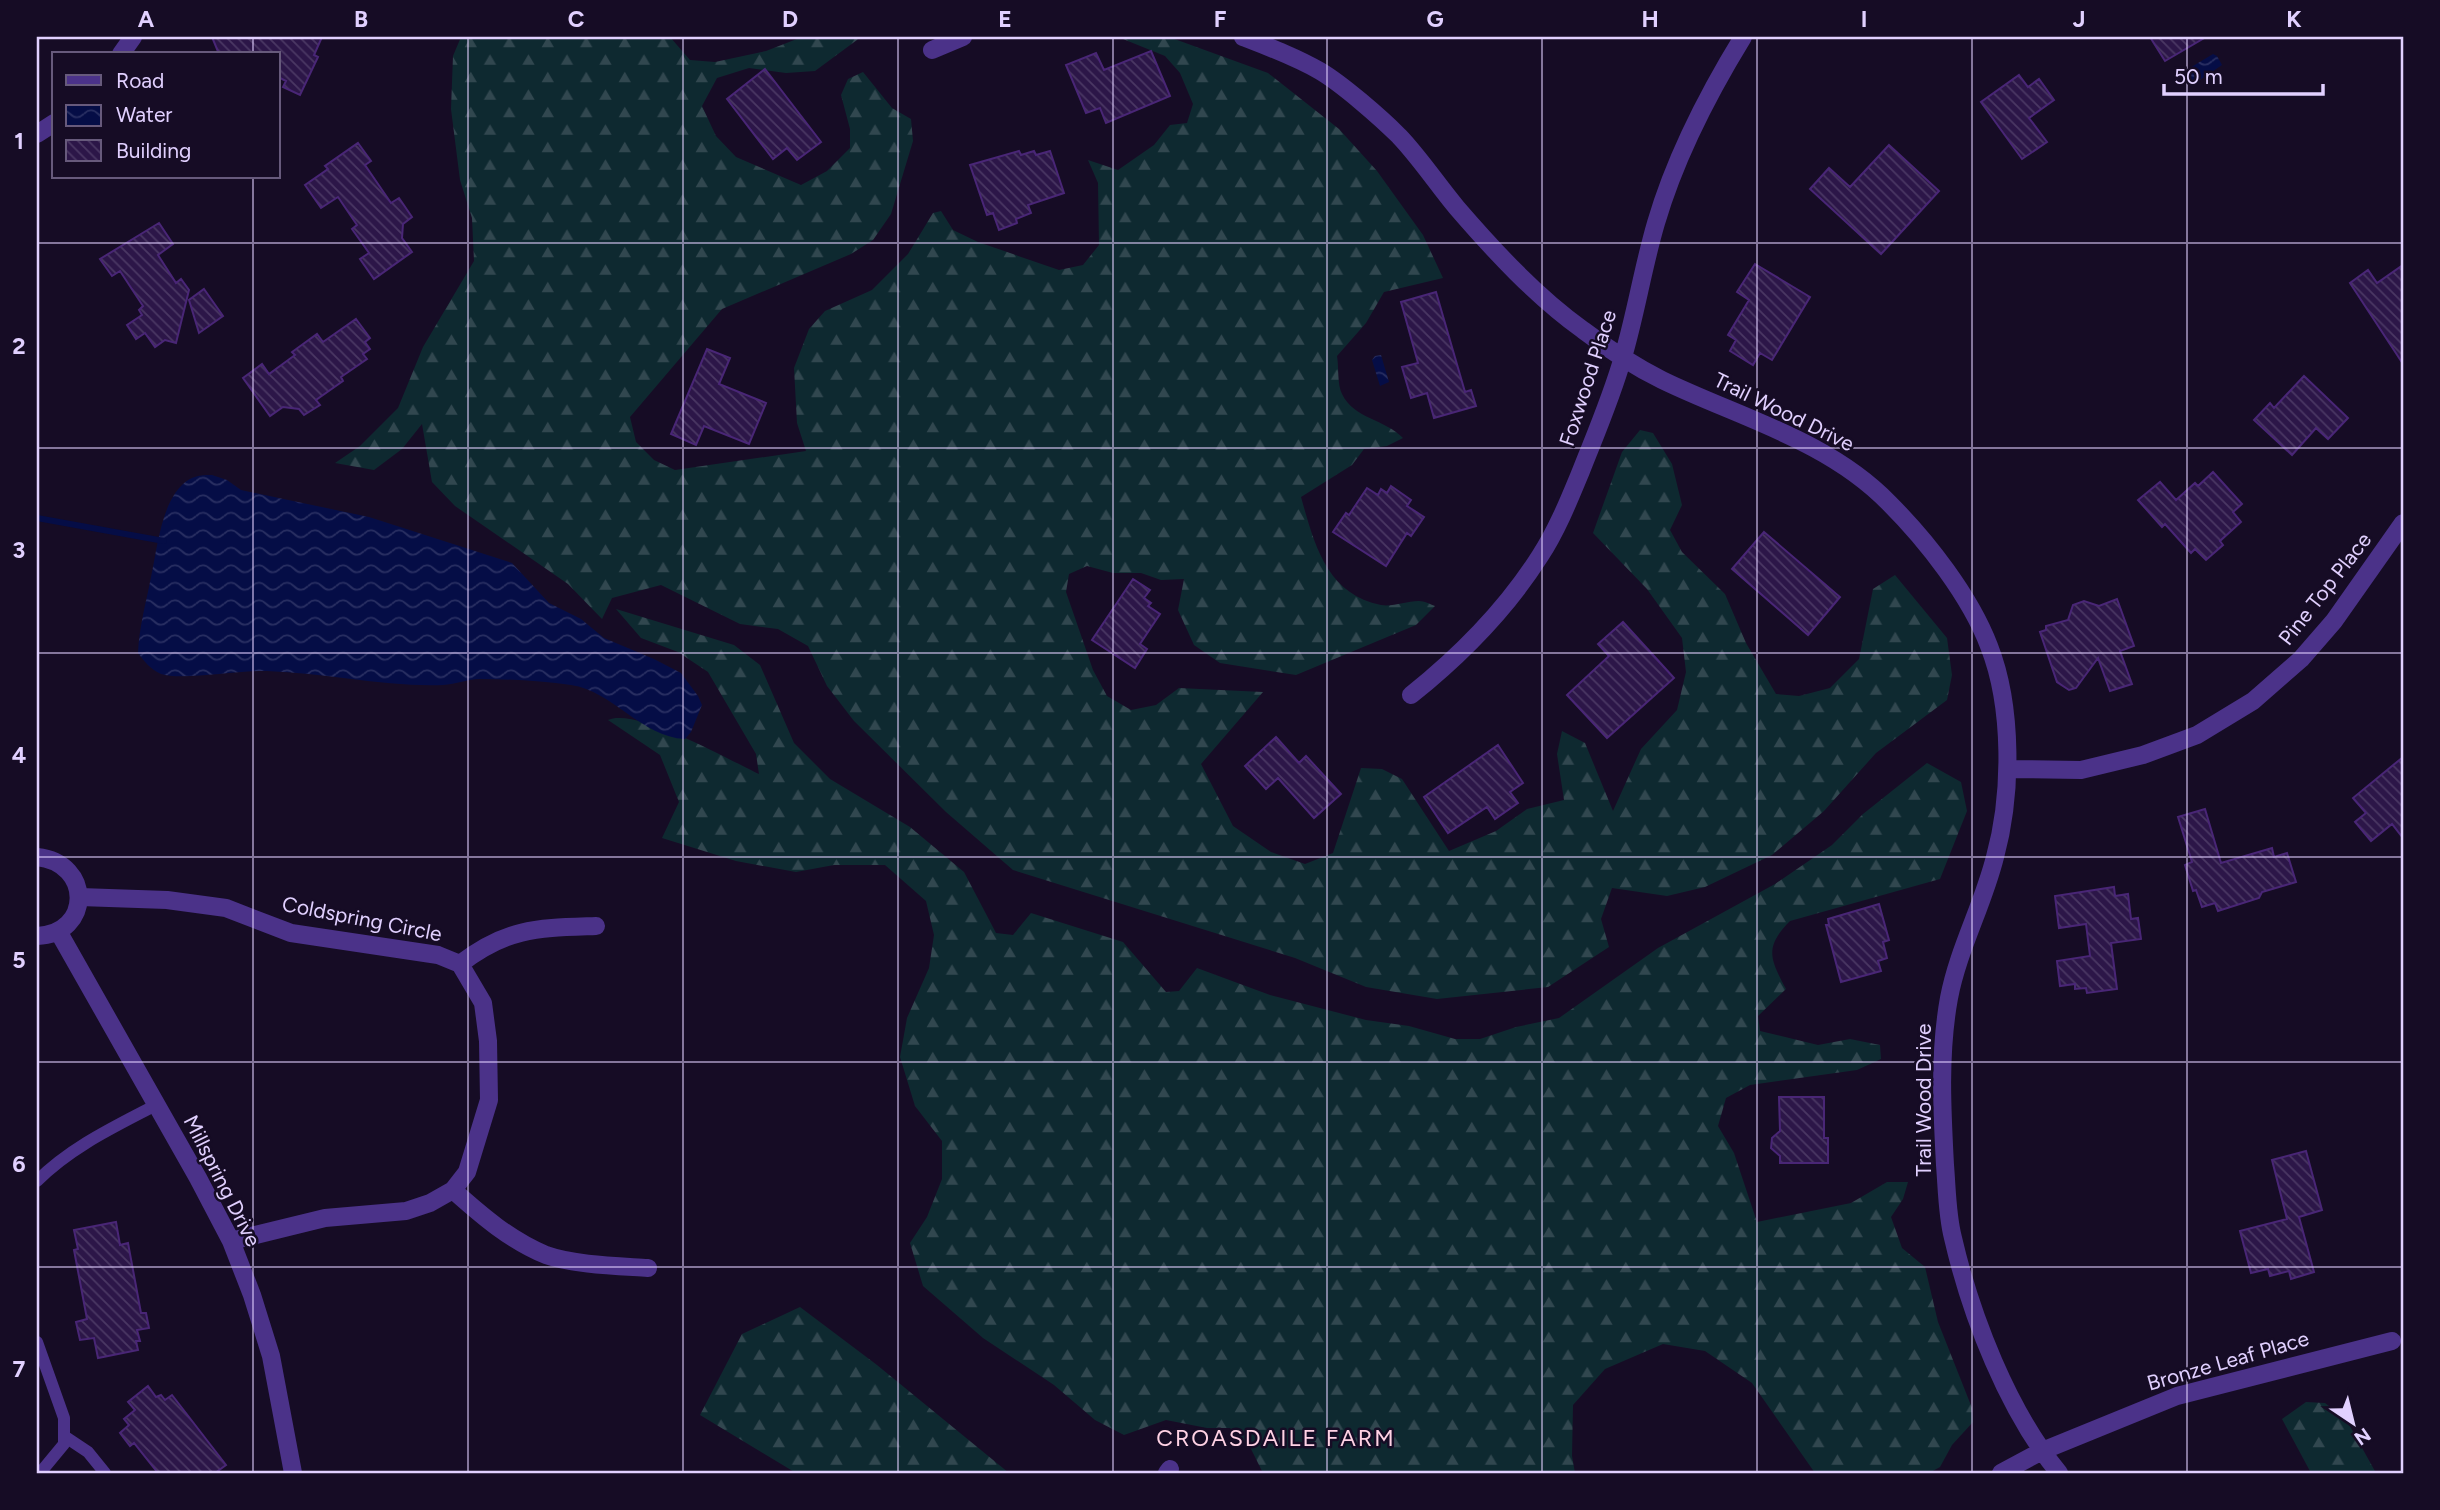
<svg xmlns="http://www.w3.org/2000/svg" width="2440" height="1510" font-family="Figtree,sans-serif">
<style>
.forest{fill:url(#forest-firs)}
.water{fill:url(#water-waves)}
.lines{fill:none;stroke-linecap:round;stroke-linejoin:round}
.stream{stroke:#050d46;stroke-width:6}
.building{fill:url(#building-back-hatch);stroke:#492676;stroke-width:2}
.service{stroke:#4b3289;stroke-width:12}
.minor{stroke:#4b3289;stroke-width:18}
.grid{fill:none;stroke:#e1d0ff;stroke-width:2;stroke-opacity:0.55}
.labels{text-anchor:middle;stroke-width:5;stroke-linejoin:round;paint-order:stroke}
.street-label{font-size:21px;fill:#e1d0ff;stroke:#160c25}
.neighbourhood-label{font-size:23px;letter-spacing:2px;fill:#ffd2e4;stroke:#160c25}
.neatline{fill:none;stroke:#e1d0ff;stroke-width:2.5}
.grid-label{font-size:23px;text-anchor:middle;font-weight:bold;fill:#e1d0ff}
</style>
<defs>
<pattern id="forest-firs" width="22" height="20" patternUnits="userSpaceOnUse" patternTransform="scale(1.75)"><rect width="22" height="20" fill="#0e2930"/><path d="M5 1l3.5 6h-7zM16 11l3.5 6h-7z" fill="#31474f"/></pattern>
<pattern id="water-waves" width="16" height="10" patternUnits="userSpaceOnUse" patternTransform="scale(1.75)"><rect width="16" height="10" fill="#050d46"/><path d="M0 5q4-4 8 0t8 0" fill="none" stroke="#292f62"/></pattern>
<pattern id="building-back-hatch" width="6" height="6" patternUnits="userSpaceOnUse" patternTransform="scale(1.75)"><rect width="6" height="6" fill="#2c1648"/><path d="M-1 5l2 2M0 0l6 6M5-1l2 2" fill="none" stroke="#4a3763"/></pattern>
</defs>
<rect width="100%" height="100%" fill="#160c25"/>
<path class="forest" d="M461 37H670L690 60 715 62 766 51 802 37H861L815 71 786 73 749 68 717 78 702 106 716 136 736 157 801 185 827 171 850 148V129L841 95 848 79 863 72 892 108 911 119 913 141 891 214 873 240 851 254 722 309 630 417 636 442 654 460 675 470 806 451 797 423 794 368 809 329 825 311 872 290 908 254 933 213 941 211 953 230 978 242 1059 270 1083 265 1099 245 1098 183 1088 160 1118 170 1154 145 1170 125 1187 123 1193 104 1180 73 1165 56 1118 37H1169L1268 73 1339 129 1377 171 1423 235 1443 278 1384 292 1366 323 1337 356C1339 367 1337 384 1342 394 1354 419 1385 419 1403 438L1387 446 1364 449 1352 465 1301 497C1314 543 1326 594 1381 605 1393 607 1406 601 1419 601 1424 601 1430 604 1435 606L1416 625 1296 675 1220 663 1194 645 1178 610 1184 579 1161 580 1141 573H1113L1087 566 1069 574 1066 592 1093 670 1107 696 1131 710 1156 705 1179 688 1263 692 1201 764 1233 826 1271 852 1305 864 1333 853 1361 768 1382 769 1402 779 1449 851 1496 831 1527 809 1564 800 1557 754 1562 731 1585 743 1613 811 1641 749 1677 710 1686 672 1682 638 1647 589 1593 533 1622 452 1640 430 1653 433 1672 464 1682 505 1670 530 1682 552 1725 594 1746 643 1776 694 1799 696 1830 688 1859 659 1873 589 1895 575 1947 638 1952 675 1947 700 1876 753 1824 811 1772 855 1705 887 1667 896 1612 888 1601 919 1609 947 1548 987 1437 999 1366 987 1295 958 1013 870 946 812 854 721 827 686 808 646 778 629 740 624 661 585 612 598 602 619 568 584 455 506 432 482 422 424 402 449 374 470 335 463 360 446 398 408 423 347 474 261 472 218 460 180 451 109 453 56Z
M616 609 734 645 760 665 794 743 830 779 910 827 964 872 996 933 1013 935 1031 913 1123 942 1166 992 1179 991 1197 968 1270 995 1366 1020 1409 1026 1455 1039H1480L1516 1027 1559 1018 1658 948 1775 884 1832 845 1863 814 1927 763 1961 782 1967 811 1940 879 1790 921C1764 947 1770 959 1786 989L1758 1016 1760 1031 1818 1045 1850 1039 1880 1045 1881 1059 1857 1070 1750 1085 1726 1098 1718 1126 1734 1153 1757 1222 1851 1203 1887 1182H1908L1903 1199 1891 1217 1902 1248 1925 1267 1938 1322 1972 1408 1973 1422 1952 1445 1940 1467 1929 1473H1815L1752 1383 1705 1351 1663 1344 1605 1369 1573 1405 1572 1456 1575 1473H1263L1251 1449 1230 1428H1207L1166 1420 1124 1435 1095 1420 1054 1385 983 1338 923 1286 910 1243 927 1217 942 1179V1141L915 1106 900 1057 907 1018 929 968 934 935 926 901 885 865H834L796 872 736 861 662 838 679 802 660 755 608 720C636 707 729 760 759 774L756 754 708 672 678 652 641 638Z
M800 1307 877 1365 1009 1473H796L700 1415 742 1334Z
M2306 1402 2325 1403 2346 1419 2376 1473H2311L2282 1419Z"/>
<path class="water" d="M2213 54 2217 56 2222 65 2197 82 2190 81 2186 75 2188 69Z
M1381 355 1389 382 1380 386 1372 360 1375 356Z
M212 475 227 480 241 490 369 517 512 563 549 603 581 619 604 638 654 659 681 673 698 696 702 705 691 732 685 739C641 737 613 691 571 685 542 681 509 679 480 679 468 679 456 684 443 685 385 687 326 673 267 671 241 670 181 681 161 674 150 669 144 661 138 653 139 627 146 603 151 577 157 550 161 505 182 485 191 476 199 475 212 475Z"/>
<g class="lines">
<path class="stream" d="M37 518 164 541"/>
</g>
<path class="building" d="M212 37H322L314 55 318 57 300 95 283 87 286 81 278 77V54H219Z
M2150 37H2206L2165 61Z
M1151 51 1170 96 1106 123 1100 108 1086 113 1066 65 1096 53 1104 70Z
M765 69 821 142 797 160 787 148 773 159 727 99Z
M2019 75 2028 87 2039 79 2054 100 2029 118 2047 142 2022 159 1981 102Z
M358 143 371 161 365 165 391 203 399 198 412 217 403 224 402 238 412 252 374 279 360 259 369 253 352 229 357 225 338 197 321 208 305 185 328 169 325 166Z
M1889 145 1939 191 1881 254 1810 189 1829 168 1850 187Z
M1019 151 1021 155 1034 151 1036 155 1050 151 1064 193 1028 205 1031 213 1016 219 1017 223 999 230 993 213 987 215 970 165Z
M159 223 173 244 158 255 176 283 181 279 189 290 176 343 165 340 155 347 145 333 136 339 127 325 142 315 139 310 143 306 120 271 112 276 100 259Z
M1755 264 1810 297 1772 360 1760 353 1753 365 1730 351 1736 340 1728 335 1749 300 1737 292Z
M2403 265V364L2350 283 2368 270 2377 283Z
M204 289 223 316 199 333 189 300Z
M1436 292 1465 392 1471 390 1476 406 1434 418 1427 393 1411 398 1402 367 1418 363 1401 302Z
M356 319 370 338 365 342 370 349 363 354 367 359 341 377 343 381 316 400 320 405 304 415 299 409 283 407 270 416 243 378 262 364 269 374 295 355 292 352 317 334 323 342Z
M707 349 730 358 719 384 766 403 749 444 704 426 696 445 671 434Z
M2304 376 2348 418 2328 439 2316 428 2292 455 2254 420 2270 403 2274 408Z
M2213 472 2242 504 2233 512 2241 522 2220 541 2223 545 2206 560 2195 549 2191 553 2165 524 2162 527 2138 500 2160 482 2176 500 2195 483 2198 486Z
M1391 486 1411 500 1407 506 1424 517 1411 536 1407 533 1386 566 1333 532 1346 513 1349 515 1367 488 1378 495 1381 489 1387 493Z
M1764 532 1840 597 1808 635 1732 569Z
M1133 579 1150 590 1144 598 1151 603 1148 606 1160 614 1140 644 1147 649 1135 668 1092 640Z
M2117 599 2134 646 2120 651 2132 684 2110 691 2098 658 2076 688 2069 690 2057 682 2040 632 2046 630V626L2068 620 2073 605 2084 601 2099 606Z
M1623 622 1674 678 1607 738 1567 695 1609 656 1598 644Z
M1276 737 1299 763 1306 756 1341 794 1314 818 1278 778 1266 789 1245 766Z
M1498 745 1523 783 1510 792 1518 803 1495 819 1487 807 1448 833 1424 797Z
M2403 757V838L2392 824 2371 841 2355 822 2366 813 2353 798Z
M2205 809 2221 863 2272 848 2274 857 2287 853 2296 882 2262 892 2259 898 2218 911 2215 903 2202 907 2196 890 2193 891 2185 865 2192 862 2178 817Z
M2114 887 2115 896 2128 894 2131 919 2138 918 2141 939 2111 943 2117 989 2087 993 2086 988 2075 989V984L2060 986 2057 961 2090 956 2086 924 2059 928 2055 896Z
M1879 904 1889 940 1883 942 1887 958 1878 961 1881 971 1841 982 1826 925H1829L1828 919Z
M1779 1097H1824V1138H1828V1163H1780V1156L1771 1148 1772 1138 1780 1131Z
M2306 1151 2322 1210 2299 1217 2314 1272 2291 1279 2289 1271 2270 1276 2268 1269 2251 1273 2240 1231 2287 1219 2272 1160Z
M116 1222 120 1245 128 1243 141 1313H146L149 1328 137 1330 140 1341H136L138 1350 98 1358 94 1338 80 1340 76 1322 87 1319 74 1250 78 1249 74 1230Z
M148 1386 156 1397 161 1395 165 1400 172 1395 226 1465 215 1473H158L134 1443 130 1446 120 1433 129 1425 124 1419 135 1410 128 1402Z"/>
<g class="lines">
<path class="service" d="M37 1181C71 1147 114 1127 156 1105
M37 1342 64 1418V1444L40 1473
M64 1436 88 1452 105 1473"/>
<path class="minor" d="M1243 37C1269 47 1296 57 1320 71 1342 84 1380 117 1399 136 1420 158 1437 184 1457 208 1495 252 1536 296 1583 330 1608 349 1634 366 1662 380 1738 417 1828 440 1889 503 1927 541 1970 596 1989 646 2013 707 2012 795 1995 857 1983 905 1958 950 1949 998 1939 1053 1942 1109 1945 1165 1947 1189 1947 1215 1953 1238 1971 1316 2008 1411 2059 1473
M932 50 963 37
M121 54 133 37
M37 134 54 123
M1411 695C1461 655 1505 611 1540 556 1557 530 1569 500 1581 471 1596 433 1612 396 1623 357 1636 313 1643 267 1656 223 1675 158 1708 94 1743 37
M2008 769 2081 770 2143 755 2197 735 2253 701 2301 659 2334 621 2403 523
M37 857C93 863 92 934 37 936
M80 897 167 900 226 908 291 933 438 955 460 964 483 1003 488 1041 489 1100 467 1172 453 1190 430 1203 406 1211 325 1218 231 1241
M58 931 198 1178 231 1241 252 1295 271 1356 293 1473
M460 964C508 927 539 928 596 926
M453 1190C482 1216 510 1240 546 1255 574 1265 618 1266 648 1268
M1167 1473 1170 1469
M2001 1473 2042 1451 2177 1396 2392 1341"/>
</g>
<path class="grid" d="M253 37V54M468 37V1473M683 37V1473M898 37V1473M1113 37V1473M1327 37V1473M1542 37V1473M1757 37V1473M1972 37V1473M2187 37V1473M253 177V1473M37 243H2403M37 448H2403M37 653H2403M37 857H2403M37 1062H2403M37 1267H2403"/>
<g class="labels">
<g class="street-label">
<text transform="translate(1588 378) rotate(-72)" y="7">Foxwood Place</text>
<text transform="translate(1784 412) rotate(26)" y="7">Trail Wood Drive</text>
<text transform="translate(2325 589) rotate(-52)" y="7">Pine Top Place</text>
<text transform="translate(362 919) rotate(11)" y="7">Coldspring Circle</text>
<text transform="translate(1924 1100) rotate(-90)" y="7">Trail Wood Drive</text>
<text transform="translate(222 1181) rotate(63)" y="7">Millspring Drive</text>
<text transform="translate(2228 1361) rotate(-16)" y="7">Bronze Leaf Place</text>
</g>
<g class="neighbourhood-label">
<text x="1276" y="1446">CROASDAILE FARM</text>
</g>
</g>
<rect width="2440" height="1510" fill="none" stroke="#160c25" stroke-width="77"/>
<rect x="52" y="52" width="228" height="126" fill="#160c25" stroke="#675a7c" stroke-width="2"/>
<rect x="66" y="75" width="35" height="10" fill="#4b3289" stroke="#675a7c" stroke-width="2"/>
<text x="116" y="88" font-size="21" fill="#e1d0ff">Road</text>
<rect x="66" y="105" width="35" height="21" fill="url(#water-waves)" stroke="#675a7c" stroke-width="2"/>
<text x="116" y="122" font-size="21" fill="#e1d0ff">Water</text>
<rect x="66" y="140" width="35" height="21" fill="url(#building-back-hatch)" stroke="#675a7c" stroke-width="2"/>
<text x="116" y="158" font-size="21" fill="#e1d0ff">Building</text>
<g transform="translate(2353 1423) rotate(145)" stroke="#160c25" stroke-width="5" paint-order="stroke">
<path d="M0-5L12 26L0 18L-12 26Z" fill="#e1d0ff"/>
<text y="-10" font-size="19" font-weight="bold" text-anchor="middle" fill="#e1d0ff">N</text>
</g>
<path d="M2164 84v10h159v-10" fill="none" stroke="#e1d0ff" stroke-width="3.5"/>
<text x="2174" y="84" font-size="21" fill="#e1d0ff" stroke="#160c25" stroke-width="5" paint-order="stroke">50 m</text>
<rect x="38" y="38" width="2364" height="1434" class="neatline"/>
<g class="grid-label">
<text x="146" y="27">A</text>
<text x="361" y="27">B</text>
<text x="576" y="27">C</text>
<text x="790" y="27">D</text>
<text x="1005" y="27">E</text>
<text x="1220" y="27">F</text>
<text x="1435" y="27">G</text>
<text x="1650" y="27">H</text>
<text x="1864" y="27">I</text>
<text x="2079" y="27">J</text>
<text x="2294" y="27">K</text>
<text x="19" y="149">1</text>
<text x="19" y="354">2</text>
<text x="19" y="558">3</text>
<text x="19" y="763">4</text>
<text x="19" y="968">5</text>
<text x="19" y="1172">6</text>
<text x="19" y="1377">7</text>
</g>
</svg>
